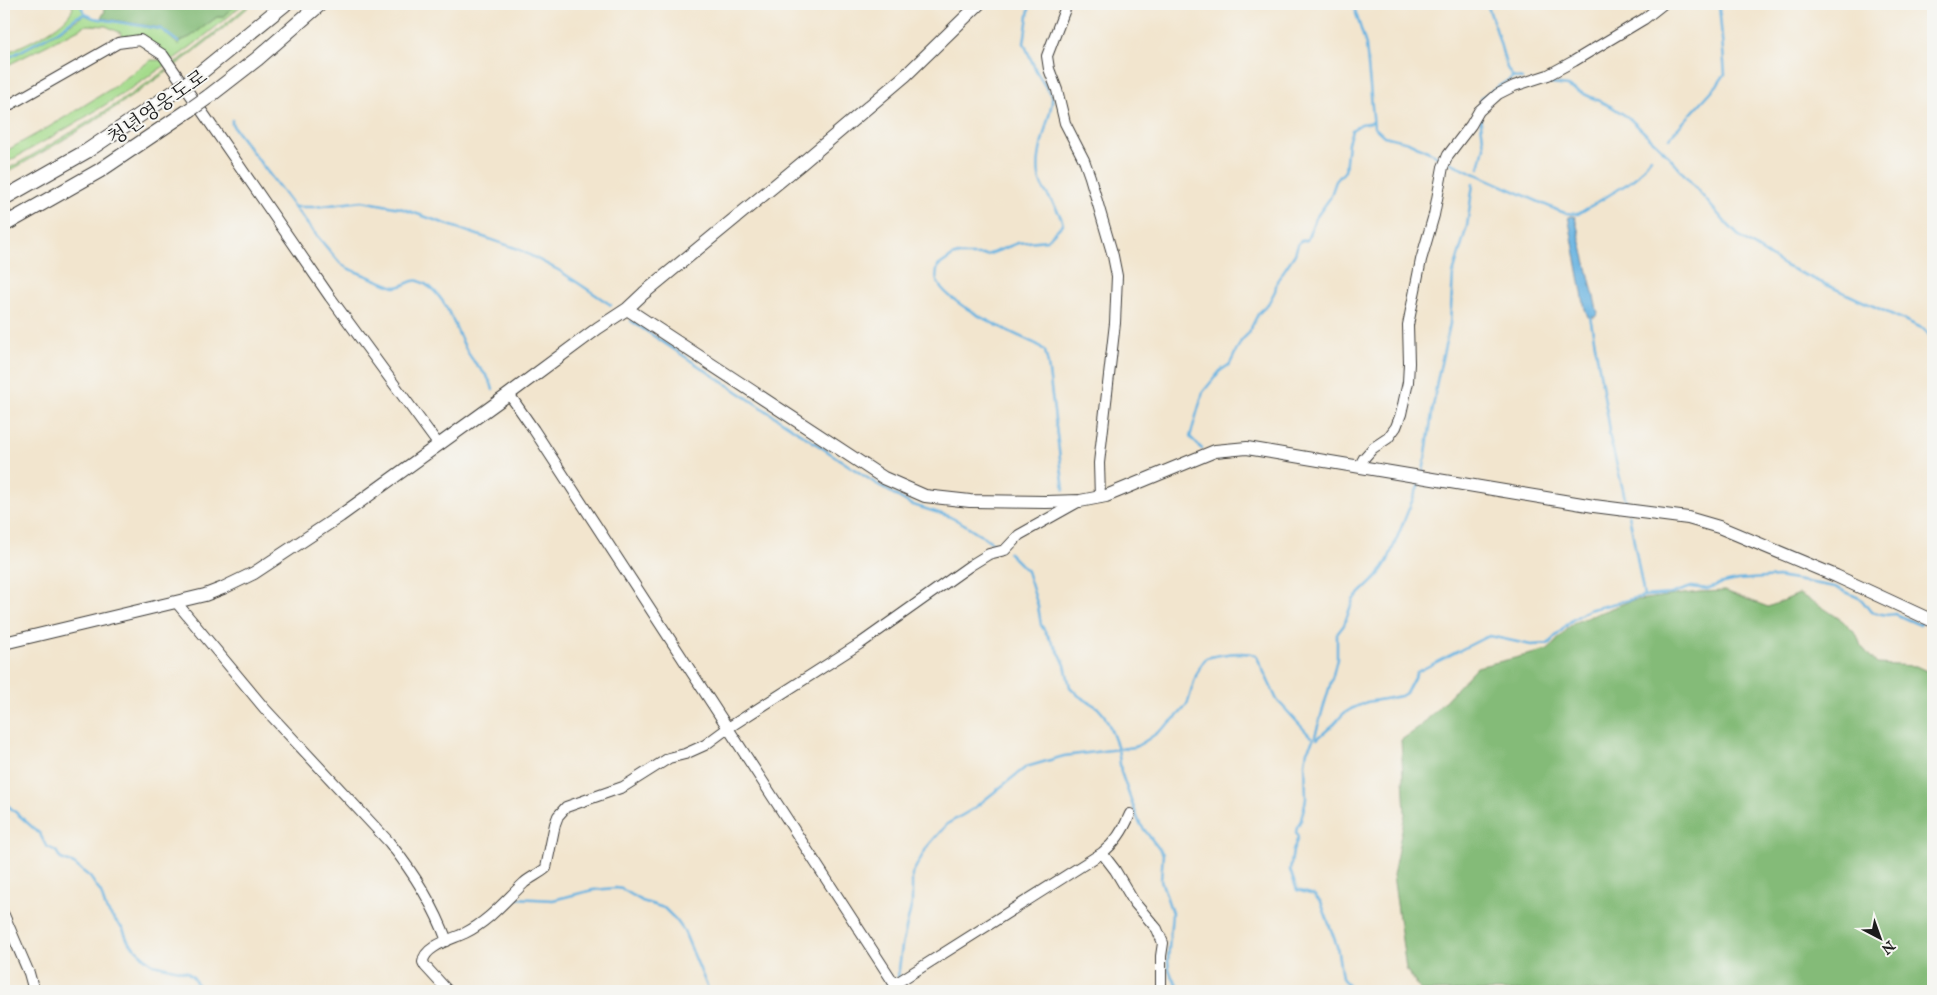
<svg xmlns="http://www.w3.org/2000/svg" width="1937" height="995" font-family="'IM FELL English','Noto Serif KR',serif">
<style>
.green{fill:#a5db8c;stroke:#607c54}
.forest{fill:#84bb78;stroke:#506c4a}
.water{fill:#68b3e1;stroke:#42687e}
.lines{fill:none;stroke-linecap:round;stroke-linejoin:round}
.stream{stroke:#68b3e1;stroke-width:2.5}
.minor-casing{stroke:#3c3a37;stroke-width:12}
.major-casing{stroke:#3c3a37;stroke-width:14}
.highway-casing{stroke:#3c3a37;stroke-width:16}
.minor{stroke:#fff;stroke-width:10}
.major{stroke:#fff;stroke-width:12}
.highway{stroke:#fff;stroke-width:14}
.highway-bridge-casing{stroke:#3c3a37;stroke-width:16;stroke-linecap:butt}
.highway-bridge{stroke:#fff;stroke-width:14}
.labels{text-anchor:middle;stroke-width:4;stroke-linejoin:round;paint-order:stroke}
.street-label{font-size:20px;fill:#1c1c1c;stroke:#f6f6f2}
</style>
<rect width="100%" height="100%" fill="#f6f6f2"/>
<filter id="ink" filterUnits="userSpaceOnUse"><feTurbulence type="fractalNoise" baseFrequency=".02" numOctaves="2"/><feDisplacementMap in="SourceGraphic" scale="10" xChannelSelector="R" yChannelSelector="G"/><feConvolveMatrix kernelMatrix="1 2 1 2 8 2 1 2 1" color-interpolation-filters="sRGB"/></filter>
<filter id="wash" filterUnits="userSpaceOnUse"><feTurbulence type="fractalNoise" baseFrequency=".0096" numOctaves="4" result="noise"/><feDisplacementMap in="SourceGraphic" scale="20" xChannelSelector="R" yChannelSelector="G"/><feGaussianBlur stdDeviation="1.12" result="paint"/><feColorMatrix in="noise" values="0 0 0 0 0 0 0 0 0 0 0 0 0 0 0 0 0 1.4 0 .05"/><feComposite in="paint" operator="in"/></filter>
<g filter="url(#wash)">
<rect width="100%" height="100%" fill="#f2e5ce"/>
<path class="green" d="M71 4H80L84 14 77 17 58 31 4 60V54C23 45 65 28 73 8Z
M237 4H243C171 68 88 117 4 164V152L49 127 109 90 151 60H164C150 44 146 34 123 37L121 33 106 26 87 25 4 67V61L58 32 84 15 92 18 161 30 179 45 178 42 190 37 217 17H222Z
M249 4H252C177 70 91 126 4 174V171C90 124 175 69 249 4Z"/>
<path class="forest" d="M102 4H237L222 17H217L190 37 178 42 161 28 101 18 105 11Z
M1725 591 1768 607 1799 594 1819 605 1843 621 1857 635 1861 646 1877 664 1916 666 1933 674V991H1421L1406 969 1393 875 1405 814 1401 740 1419 728 1477 667 1548 650 1573 623 1630 601 1699 592Z"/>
<path class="water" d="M1571 216 1575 217 1598 314 1595 317H1588L1585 309 1569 221 1568 217Z"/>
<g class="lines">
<path class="stream" d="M1032 4 1029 9 1024 43 1036 71 1052 97V102C1048 126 1031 162 1042 186 1049 199 1060 210 1063 224L1047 240 1018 243 987 255H954L938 266C937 270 935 277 937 281 949 306 1013 333 1038 345L1045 351 1048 364 1064 490
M1353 4 1366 45 1374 127 1384 136 1408 142 1444 159
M1487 4 1496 29 1507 68 1513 77 1522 79
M85 14 94 18 161 29 178 42
M4 60 58 31 77 17 85 14 80 4
M1537 82 1567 86 1612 107 1629 118 1665 152 1724 221 1741 238 1785 266 1924 329 1933 340
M1479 108 1482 97 1513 77
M232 120V124L237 132 312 230 340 263 347 268 394 287C405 288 410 278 419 281 450 293 455 336 472 359 479 369 491 377 493 390
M1669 138 1718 84 1725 74 1719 4
M1449 162 1557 210 1565 213 1578 214 1627 184 1636 177 1651 158
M1479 168 1484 147 1480 115
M295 207H315L362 201 400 208 518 249 560 271 611 305
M1590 316 1610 430 1609 434 1627 506
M631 321 875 483 910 504 948 516 964 524 1001 548
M1202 449 1190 437 1203 392 1220 371 1230 364 1241 341 1248 334 1258 314 1268 304 1275 291 1277 281 1295 254 1298 244 1301 241 1307 240 1315 219 1330 198 1336 181 1345 171 1348 143 1352 130 1361 124 1373 122
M1423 473 1437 381 1450 324 1453 274 1467 226 1473 184
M1629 514 1644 596
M1008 552 1027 571 1038 606 1041 625 1061 656 1065 665 1070 687 1079 696 1097 707 1104 715 1109 725 1118 748 1121 772 1136 814 1140 824 1163 854 1161 880 1172 913 1168 961 1169 969 1172 977 1182 991
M1317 739 1333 725 1343 714 1351 709 1367 702 1401 696 1406 693 1417 672 1484 638 1490 636 1531 645 1548 644 1572 620 1588 610 1644 596 1671 594 1692 587 1707 589 1719 584 1737 580 1778 577 1835 587 1861 599 1871 612 1887 615 1895 614 1920 625 1922 622
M4 802 40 834 46 846 56 851 61 859 74 864 90 877 101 893 106 909 112 917 123 929 128 941 147 960 153 964 187 972 194 978 200 991
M515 898 553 900 593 890 616 888 622 889 642 901 664 908 677 921 684 931 709 991
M898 977 902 946 912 903V874L927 847 947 824 973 809 1026 767 1064 756 1135 747C1149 740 1182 716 1188 702 1193 687 1195 671 1206 658 1220 654 1242 651 1256 655L1277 700 1311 737
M875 991 890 984
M1352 991 1342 978 1337 946 1321 902 1314 895 1297 890 1290 870 1293 851 1298 837 1296 832 1297 827 1301 820 1306 799 1305 762 1307 751 1315 736 1333 675 1337 659V634L1344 625 1353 600 1378 576 1388 560 1419 484"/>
</g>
</g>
<g filter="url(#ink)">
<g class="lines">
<g class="minor-casing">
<path id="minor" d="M1067 4 1047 56 1049 69 1057 90 1065 123 1084 160 1090 177 1113 256 1117 276 1115 323 1099 463 1100 498
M4 108 118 43 140 40 163 55 330 297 438 444
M4 210 9 222
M509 394 534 430 899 991
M1359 467 1364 458 1373 448 1388 438 1396 427 1401 414 1408 382 1409 363 1408 325 1421 260 1434 215 1443 167 1448 155 1471 125 1479 111 1498 94 1514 86 1548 75 1574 61 1644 19 1663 4
M176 602 265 709 389 842C413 872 434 905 447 941
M1102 853 1115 870 1134 902 1157 929 1163 943 1161 956V991
M4 915 29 973 34 991
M895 984 1102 853C1115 843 1124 829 1130 814
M448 991 425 966 423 962C424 946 453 939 465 933 489 921 505 901 524 883 531 877 539 874 546 868L555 824 558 816 566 807 623 787 669 758 685 754 705 745 728 728 861 643 971 565 989 554 1005 550 1019 535 1078 502"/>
</g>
<g class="major-casing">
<path id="major" d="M627 309 884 478 925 496 970 501 1046 502 1080 501 1106 496 1215 451 1247 448 1594 506 1688 518 1719 527 1836 576 1933 621
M4 643 205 595 223 588 254 573 340 516 509 394 598 328 627 309 644 293 801 164 905 76 979 4"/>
</g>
<g class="highway-casing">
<path id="highway" d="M194 78 285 4
M208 97 257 59 320 4
M4 198 87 151 177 90
M4 225 99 171 191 109"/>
</g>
<use href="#minor" class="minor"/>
<use href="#major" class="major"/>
<use href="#highway" class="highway"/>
<g class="highway-bridge-casing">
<path id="highway-bridge" d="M177 90 194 78
M191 109 208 97"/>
</g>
<use href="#highway-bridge" class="highway-bridge"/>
</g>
</g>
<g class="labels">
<g class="street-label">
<text transform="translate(157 107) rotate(-35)" y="7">청년영웅도로</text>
</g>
</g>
<rect width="1937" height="995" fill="none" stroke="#f6f6f2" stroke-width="20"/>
<g transform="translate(1880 938) rotate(139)" stroke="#f6f6f2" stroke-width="4" paint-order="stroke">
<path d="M0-4L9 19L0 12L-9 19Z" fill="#1c1c1c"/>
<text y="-8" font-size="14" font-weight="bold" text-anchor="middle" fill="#1c1c1c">N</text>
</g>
</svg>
